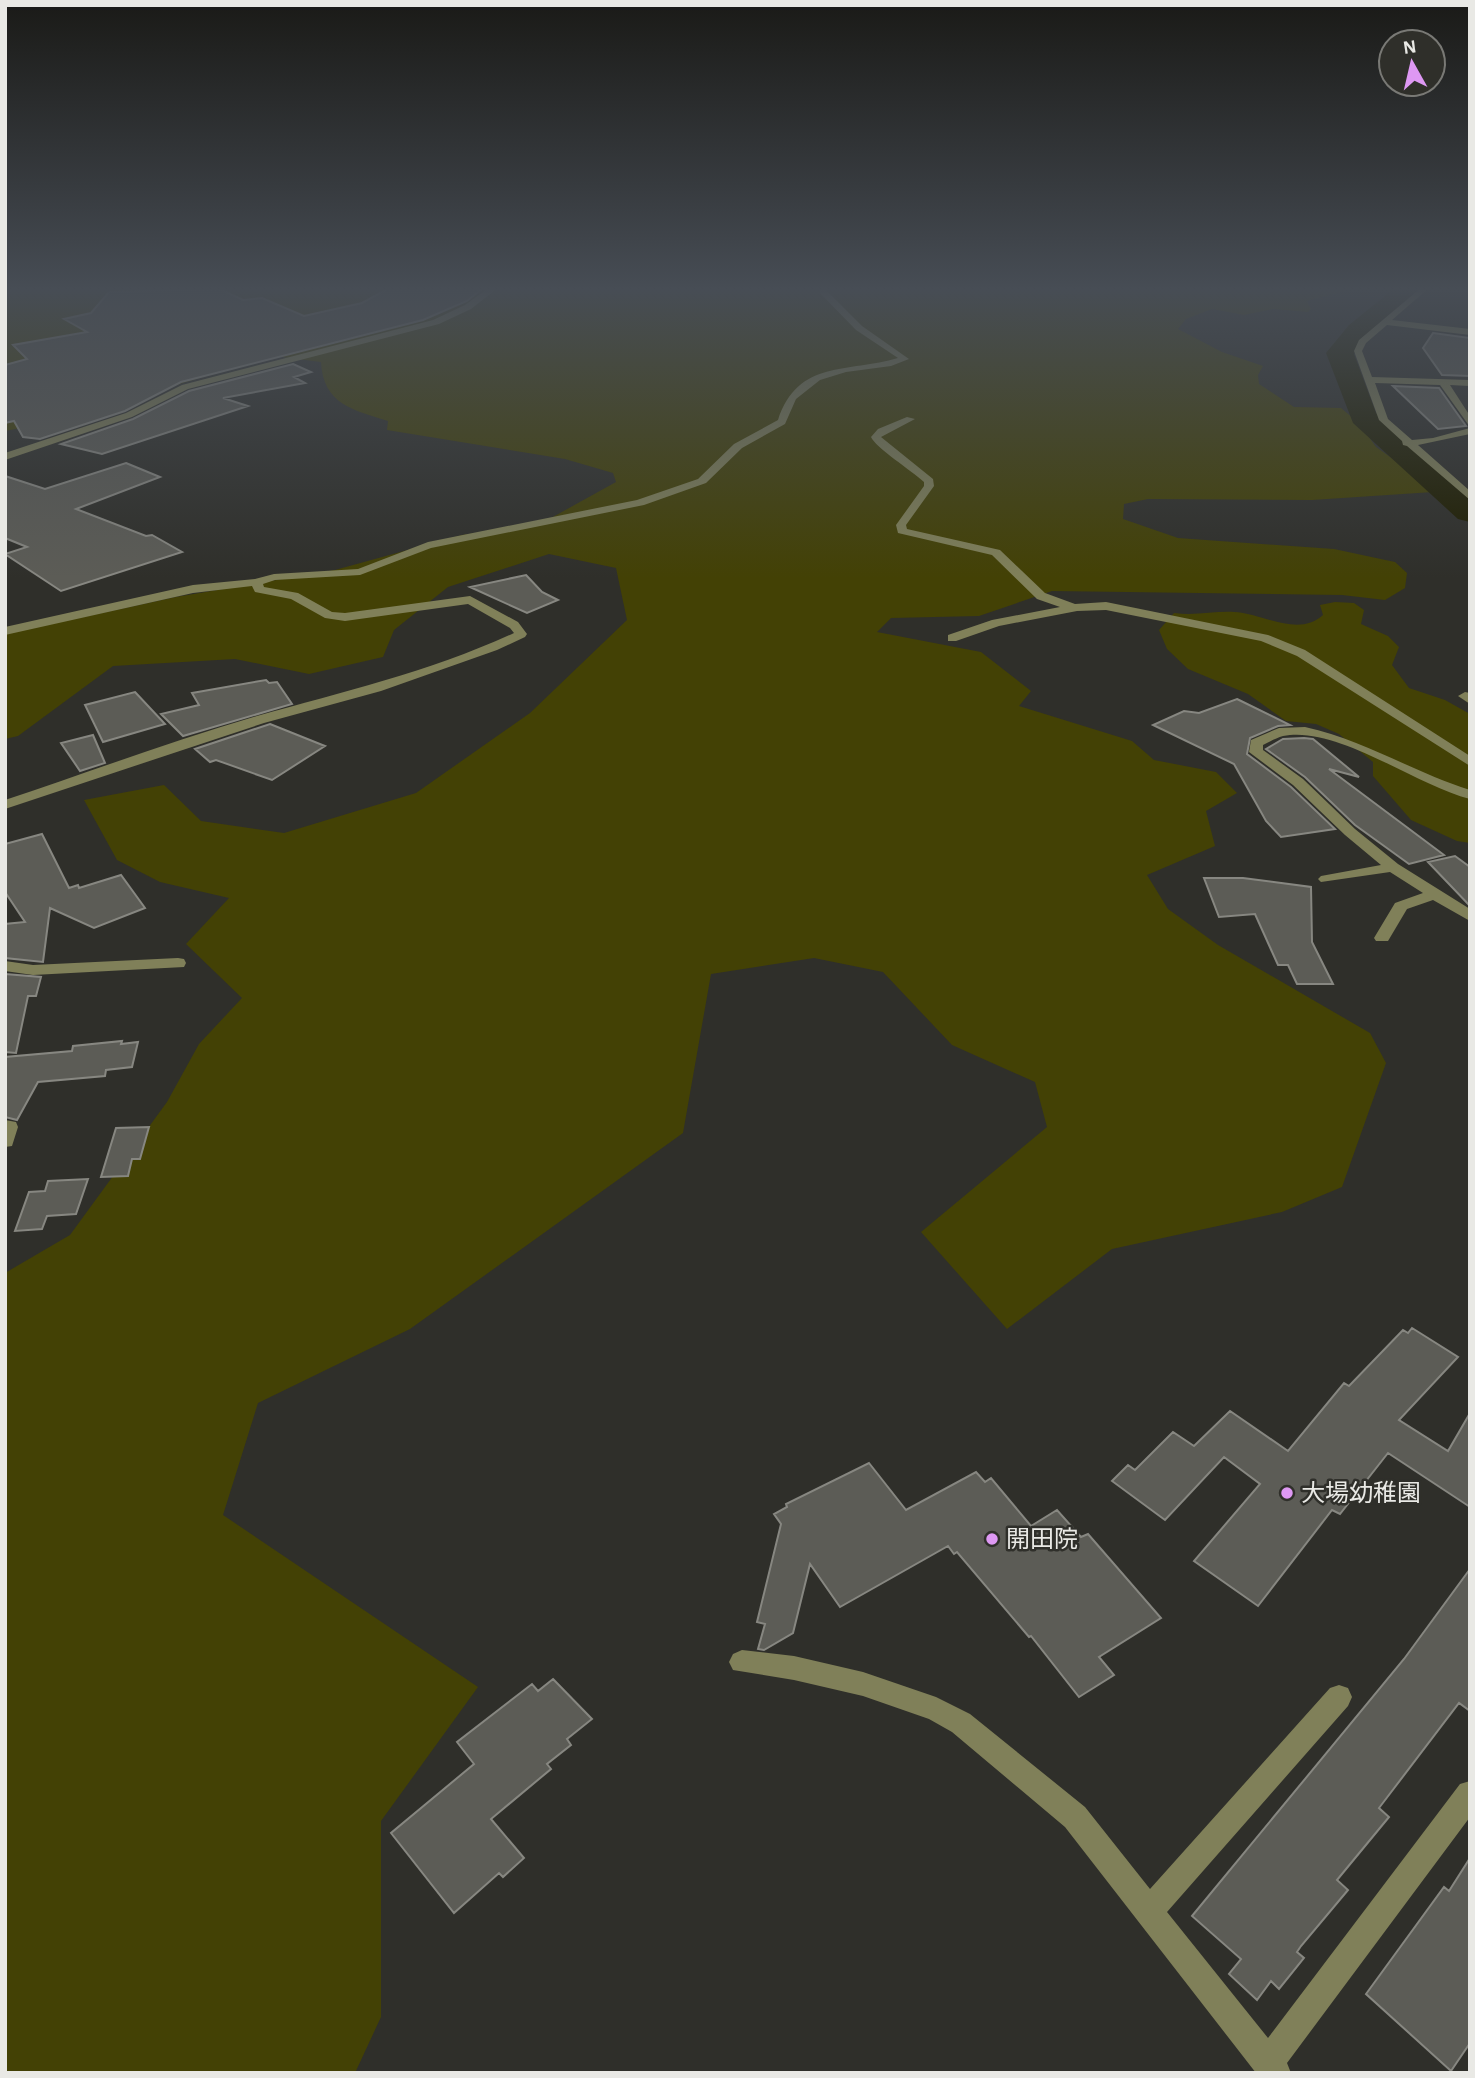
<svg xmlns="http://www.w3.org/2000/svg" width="1475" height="2078" font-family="'Alegreya Sans','Noto Sans JP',sans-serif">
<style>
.green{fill:#434105}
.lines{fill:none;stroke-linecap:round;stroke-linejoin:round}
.river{fill:#1f1e00;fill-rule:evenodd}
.building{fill:#5c5c56;stroke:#878781;stroke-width:2}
.minor{fill:#808059;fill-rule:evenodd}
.poi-dot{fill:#de98f3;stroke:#2f2f2a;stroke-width:2.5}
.labels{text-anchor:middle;stroke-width:5;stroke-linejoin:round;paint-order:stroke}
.near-poi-label{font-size:24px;fill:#e9e9e5;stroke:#2f2f2a;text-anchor:start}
</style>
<rect width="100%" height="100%" fill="#2f2f2a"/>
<path class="green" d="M5 287H1361L1307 301 1311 309 1308 312 1273 309 1244 315 1212 309 1186 319 1178 329 1222 352 1263 366 1258 375 1259 384 1294 407 1341 408 1359 423 1376 447 1413 473 1433 492 1312 500 1148 499 1124 504 1123 519 1178 538 1334 549 1395 562 1407 573 1405 588 1385 600 1342 595 1052 591 979 616 891 618 877 632 981 652 1031 691 1019 706 1132 741 1154 760 1216 772 1237 793 1206 811 1215 846 1147 875 1168 909 1218 945 1370 1033 1386 1063 1342 1187 1282 1212 1112 1249 1007 1329 921 1232 1047 1127 1035 1082 952 1045 883 972 814 958 711 974 683 1133 410 1329 258 1403 223 1515 478 1687 381 1821V2017L355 2073H8L5 2069V1273L70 1235 167 1102 199 1044 242 998 186 944 229 898 160 882 117 860 84 800 164 785 201 821 284 833 416 793 530 713 627 620 616 568 549 554 448 587 394 630 383 657 309 674 235 659 113 666 18 736 5 739V634L176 597 335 570 462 535 524 526 551 518 616 482 613 473 565 459 387 430 388 421C353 410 323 404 321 362L274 356 52 422 5 431Z
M1335 602 1354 603 1364 610 1361 624 1388 636 1399 647 1392 665 1409 688 1445 700 1470 714V843L1457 841 1411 820 1373 776V762L1339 734 1316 724 1286 721 1248 694 1188 669 1167 649 1159 630 1174 613C1195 616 1214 611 1234 612 1262 613 1298 638 1323 615L1320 605Z"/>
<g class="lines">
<path class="river" d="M1396 287H1423L1367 337 1354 354 1376 413 1470 494V522L1458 519 1353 423 1326 353 1349 325Z"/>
</g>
<path class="building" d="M391 287 482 289 467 301 423 320 181 382 125 411 40 439 23 437 14 421 5 423V365L27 359 13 345 87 332 64 319 91 313 109 292 220 289 243 300 262 298 304 316 362 303Z
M1433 333 1470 338V376L1442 375 1423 348Z
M293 364 311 372 294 377 305 383 223 398 248 406 102 454 61 444 133 419 189 391Z
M1393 386 1439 388 1466 426 1438 429Z
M126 463 160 477 76 509 146 536 152 535 182 552 61 591 5 554 27 547 5 538V476L45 489Z
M526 575 542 592 558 600 527 613 470 587Z
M266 680 269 683 277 682 292 704 183 736 161 714 199 705 192 693Z
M135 692 165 724 103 742 85 705Z
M1237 699 1290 725 1278 726 1250 738 1247 754 1291 787 1335 829 1281 837 1266 821 1234 764 1153 725 1184 711 1199 713Z
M270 724 325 746 272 780 216 760 210 762 195 749Z
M93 735 105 763 80 771 61 743Z
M1304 738 1313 739 1359 777 1329 769 1444 855 1409 864 1355 825 1305 777 1266 749 1283 739Z
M42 834 69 888 78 885 79 888 121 875 145 908 94 928 50 908 43 962 5 958V924L25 922 5 892V844Z
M1455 856 1470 867V906L1428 862Z
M1204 878H1243L1311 887 1312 942 1333 984H1297L1288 965H1278L1255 914 1219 917Z
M5 974 41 977 36 996H28L16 1053 5 1052Z
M122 1041 121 1044 138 1042 132 1067 106 1070 105 1076 38 1082 17 1120 5 1117V1057L72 1051 73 1046Z
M149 1127 140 1159H132L128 1176 101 1177 116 1128Z
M88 1179 76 1214 47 1216 42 1229 15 1231 29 1192 45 1191 48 1181Z
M1412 1328 1458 1357 1399 1420 1448 1451 1470 1413V1507L1388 1453 1340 1514 1332 1510 1258 1606 1194 1561 1260 1484 1224 1457 1165 1520 1112 1481 1128 1465 1135 1470 1173 1432 1194 1446 1230 1411 1288 1451 1344 1383 1349 1386 1403 1330 1408 1333Z
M869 1463 906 1510 976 1472 985 1482 991 1478 1031 1526 1057 1510 1081 1537 1088 1534 1161 1618 1099 1657 1114 1675 1079 1697 1031 1636 1029 1637 957 1552 954 1554 948 1546 840 1607 810 1564 793 1633 764 1650 758 1649 765 1624 757 1622 781 1524 774 1514 787 1507 786 1504Z
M1470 1569V1711L1459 1703 1379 1808 1389 1817 1337 1880 1348 1890 1301 1946 1297 1952 1304 1958 1279 1989 1271 1981 1257 2000 1229 1974 1241 1959 1192 1916 1404 1659Z
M553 1679 592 1719 567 1739 571 1745 547 1764 551 1769 491 1819 524 1858 503 1877 499 1873 454 1913 391 1833 474 1764 457 1742 532 1684 538 1691Z
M1470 1858V2043L1451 2071 1366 1994 1444 1887 1449 1891Z"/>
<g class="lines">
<path class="minor" d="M490 287H499L471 309 439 324 188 389 132 417 5 460V453L126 413 182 385 433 320 465 305Z
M821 287H829L827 291 862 326 909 359 891 366 846 372 820 380 796 399 785 424 742 448 706 483 644 505 431 548 360 575 275 580 263 584 264 587 298 593 332 612 345 613 470 596 518 622 527 634 525 637 497 650 381 691 264 723 5 809V800C89 772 172 741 257 716 343 692 432 671 514 633L510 628 468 604 345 621 325 618 291 599 255 592 252 586 193 593 5 635V627L193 585 255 579 274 574 358 569 428 542 637 500 698 479 734 444 778 420C798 359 848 373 898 358L856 330 820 293Z
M1422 287H1430L1392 320 1470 329V335L1387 325 1366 343 1362 351 1372 377 1470 380V386L1450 385 1470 416V427L1440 385 1375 383 1388 419 1412 440 1433 438 1470 428V434L1418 445 1470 491V500L1407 446 1403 445 1402 441 1379 420 1354 351 1359 340Z
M907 417 915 419 881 437 933 479 934 486 906 525 907 529 1000 550 1045 593 1075 604 1106 602 1268 635 1305 650 1470 756V766L1297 656 1261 641 1106 610 1077 611 999 626 956 641H948V635L992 620 1060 607 1037 599 992 555 898 533 896 525 924 486V482C912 471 875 447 871 437L878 429Z
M1465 692 1470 693V704L1458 696Z
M1305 727C1364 740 1413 772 1470 790V799C1415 785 1337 725 1283 736 1276 738 1269 742 1263 745V750L1303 779 1355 829 1398 864 1470 909V921L1433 900 1407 909 1388 941H1376L1374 938 1395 903 1423 893 1390 872 1321 882 1318 879 1321 876 1381 865 1345 835 1293 785 1249 752 1251 740 1279 728Z
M178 958 184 959 186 963 184 967 33 975 5 971V961L33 965Z
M5 1120 16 1122 18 1127 12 1146 5 1147Z
M742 1650 794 1656 863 1672 936 1697 970 1714 1085 1807 1150 1889 1330 1688 1339 1685 1348 1688 1352 1697 1348 1706 1167 1912 1268 2038 1460 1784 1470 1781V1817L1287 2063 1291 2073H1256L1065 1827 952 1732 929 1719 863 1696 794 1680 733 1670 729 1662 733 1654Z"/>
</g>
<linearGradient id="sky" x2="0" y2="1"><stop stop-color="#1a1a17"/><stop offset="0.5" stop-color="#474d55"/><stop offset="1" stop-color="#474d55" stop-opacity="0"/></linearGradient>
<rect width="1475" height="578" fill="url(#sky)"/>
<g class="poi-dot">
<circle cx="1287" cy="1493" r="7"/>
<circle cx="992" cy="1539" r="7"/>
</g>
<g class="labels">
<g class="near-poi-label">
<text x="1301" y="1501">大場幼稚園</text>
<text x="1006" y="1547">開田院</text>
</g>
</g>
<rect width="1475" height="2078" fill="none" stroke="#e9e9e5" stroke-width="14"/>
<g transform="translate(1412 63) rotate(352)"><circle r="33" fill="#2f2f2a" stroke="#797975" stroke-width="2"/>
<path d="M0-5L12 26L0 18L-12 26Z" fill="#de98f3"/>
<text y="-10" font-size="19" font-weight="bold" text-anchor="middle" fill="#e9e9e5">N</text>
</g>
</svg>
